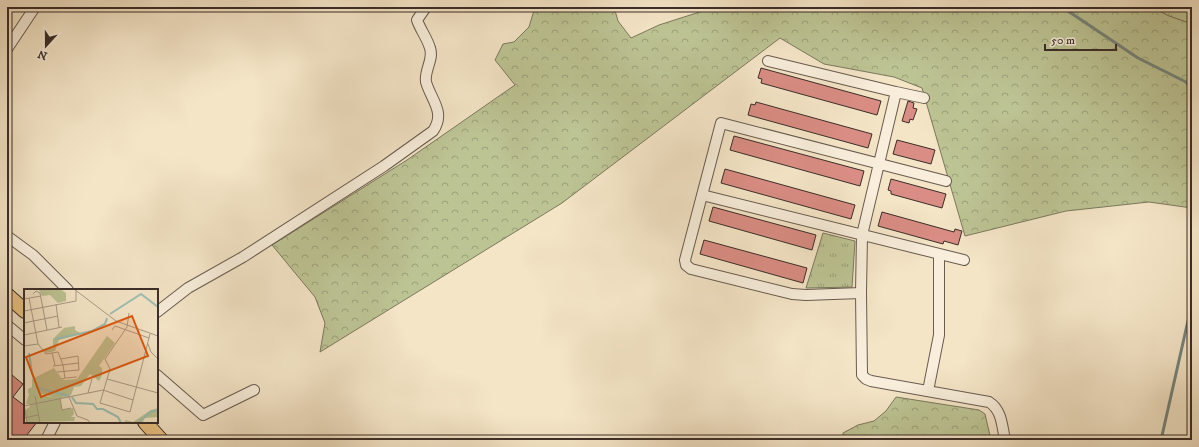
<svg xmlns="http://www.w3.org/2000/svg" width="1199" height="447" font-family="'IM FELL DW Pica',serif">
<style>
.grass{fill:url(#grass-tufts);stroke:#7c785e}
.forest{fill:url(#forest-crowns);stroke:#7c785e}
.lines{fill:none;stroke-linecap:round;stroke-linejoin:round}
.stream{stroke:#75857c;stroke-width:3}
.building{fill:#da8d84;stroke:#3a2d28}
.minor-casing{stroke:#685b50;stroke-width:12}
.highway-casing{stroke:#3a2d28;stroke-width:16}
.minor{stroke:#f8eedb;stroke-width:10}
.highway{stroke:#eac284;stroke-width:14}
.inset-river{fill:none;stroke:#9cbfb4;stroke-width:2}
.inset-road{fill:none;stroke:#aa9b87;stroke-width:1}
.view{fill:#df570d;fill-opacity:0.15;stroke:#df570d;stroke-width:2}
.inset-edge{fill:none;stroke:#3a2d28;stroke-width:2}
</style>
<defs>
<pattern id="grass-tufts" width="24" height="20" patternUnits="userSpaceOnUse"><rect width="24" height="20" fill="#bdc494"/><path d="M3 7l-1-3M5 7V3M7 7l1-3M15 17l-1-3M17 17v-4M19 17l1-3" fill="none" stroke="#9ba079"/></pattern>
<pattern id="forest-crowns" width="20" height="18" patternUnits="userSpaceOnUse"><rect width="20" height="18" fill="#bdc494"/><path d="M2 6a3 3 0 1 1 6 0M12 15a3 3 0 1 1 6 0" fill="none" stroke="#9ba079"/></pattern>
</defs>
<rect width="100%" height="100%" fill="#f4e5c7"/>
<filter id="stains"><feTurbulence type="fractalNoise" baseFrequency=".005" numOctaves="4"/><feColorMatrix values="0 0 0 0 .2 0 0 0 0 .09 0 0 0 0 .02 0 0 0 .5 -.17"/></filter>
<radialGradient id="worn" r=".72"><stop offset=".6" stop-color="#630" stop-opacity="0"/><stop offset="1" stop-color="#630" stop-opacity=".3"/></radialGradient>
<path class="grass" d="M1151 7H1192V24L1169 16Z
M823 233 855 241 852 287 806 288Z"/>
<path class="forest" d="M535 7H614L618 21 631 38 659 25 709 9 711 7H1151L1169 16 1192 24V208L1149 202 1066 211 965 236 922 88 894 77 824 64 780 38 562 203 320 352 325 323 315 297 272 245 407 160 515 85 495 60 503 44 514 42 529 27Z
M896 397 979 410 985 414 991 440H915L897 435 887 440H843V433L858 425 874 421 886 411Z"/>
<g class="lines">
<path class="stream" d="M1062 7 1138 58 1186 82 1192 91
M1161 440 1192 303"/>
</g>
<path class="building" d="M761 68 881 101 877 115 761 83 762 79 758 78Z
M908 101 914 103 913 108 917 109 913 120 910 119 909 123 902 121Z
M756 102 872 134 868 148 748 115 751 104 755 105Z
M734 136 864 171 860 186 730 150Z
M897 140 935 150 931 164 893 154Z
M725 169 855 205 851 219 721 183Z
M891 179 946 194 942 208 891 194V191L888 190Z
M713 207 816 235 812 250 709 221Z
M882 212 954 232 955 229 962 231 958 245 944 241 943 244 878 226Z
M704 240 807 268 803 283 700 254Z
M7 371 23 384 13 397 25 406V422H37L23 440H12L7 436Z"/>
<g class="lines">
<g class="minor-casing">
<path id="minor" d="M7 49 35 7
M768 61 896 92
M924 98 896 92 862 235 861 293 862 375 866 379 871 381 989 402C1002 410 1002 426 1005 440
M702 195 964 260
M7 236 33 255 68 290
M861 293 806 295 792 294 691 269 686 265 685 260 721 123 946 181
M157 312 188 288 243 257 384 166 433 131C446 112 431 100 426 82 424 70 434 60 430 48 427 38 420 29 417 20L426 7
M7 325 25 340
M157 375 203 415 254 390
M928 391 939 335V254
M46 440 55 422"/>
</g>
<g class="highway-casing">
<path id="highway" d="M7 295 25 311
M145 422 161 440"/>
</g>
<use href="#minor" class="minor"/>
<use href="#highway" class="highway"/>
</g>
<g transform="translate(24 289)">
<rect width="134" height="134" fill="#f4e5c7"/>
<path d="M5 105 36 109 38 121 49 119 50 125 47 128H51L50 132 2 133 1 121 6 118 5 115H2Z" fill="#bdc494"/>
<path d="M36 0 42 4V12L34 14 26 6 18 7 15 1ZM51 37V41L58 45 35 51 31 62 22 64 19 60 29 59V50L40 39ZM83 47 91 54 75 77 78 79V86L75 92 66 85 57 97 50 98 47 106 34 110 19 105 8 107 4 104V100L8 98V90L30 79 39 91 53 90ZM134 119V128L121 129 118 134H101V131L109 133 127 121Z" fill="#bdc494"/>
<path class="inset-river" d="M86 25 117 5 134 18M31 50 68 42 81 35 83 29M5 64 8 84 14 99 45 107M48 108 52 114 69 115 73 120H79L94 128 97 134M114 134 126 123 134 121"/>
<path class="inset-road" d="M50 0 92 32 134 47M9 5 12 2 16 4 23 41M5 9 14 55 22 65 34 63 39 76 41 89 38 90M0 10 17 7M32 15 35 38M0 22 52 12V1M105 24 103 38 81 70 86 80 76 114 106 123 126 45M0 34 34 27M88 41 91 37 125 49M0 46 38 38M124 55 127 63 134 70M0 57 14 55M28 64 31 76M29 77 55 74M33 83 55 81 54 67 37 70M41 89 53 88M83 90 134 104M64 104 68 90M11 107 16 134M45 108 53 127 64 131 66 134M36 109 38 121 47 119M0 115 3 134M0 117 79 101 109 111M0 129 14 126"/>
<path class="view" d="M108 27 124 67 17 108 2 68Z"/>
<rect width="134" height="134" class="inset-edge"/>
</g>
<rect width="1199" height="447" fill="none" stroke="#f4e5c7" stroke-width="24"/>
<rect x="8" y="8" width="1183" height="431" fill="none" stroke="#3a2d28" stroke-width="2"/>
<rect x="12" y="12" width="1175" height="423" fill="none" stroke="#3a2d28"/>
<g transform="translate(46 46) rotate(201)" stroke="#f8eedb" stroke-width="3" paint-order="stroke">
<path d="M0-3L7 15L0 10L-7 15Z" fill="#3a2d28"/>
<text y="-6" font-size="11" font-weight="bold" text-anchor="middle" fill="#3a2d28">N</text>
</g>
<path d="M1045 44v6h71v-6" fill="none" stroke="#3a2d28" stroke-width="2"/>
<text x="1051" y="44" font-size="12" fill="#3a2d28" stroke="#f8eedb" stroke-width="3" paint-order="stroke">50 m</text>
<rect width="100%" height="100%" filter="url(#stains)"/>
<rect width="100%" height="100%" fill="url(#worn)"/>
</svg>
